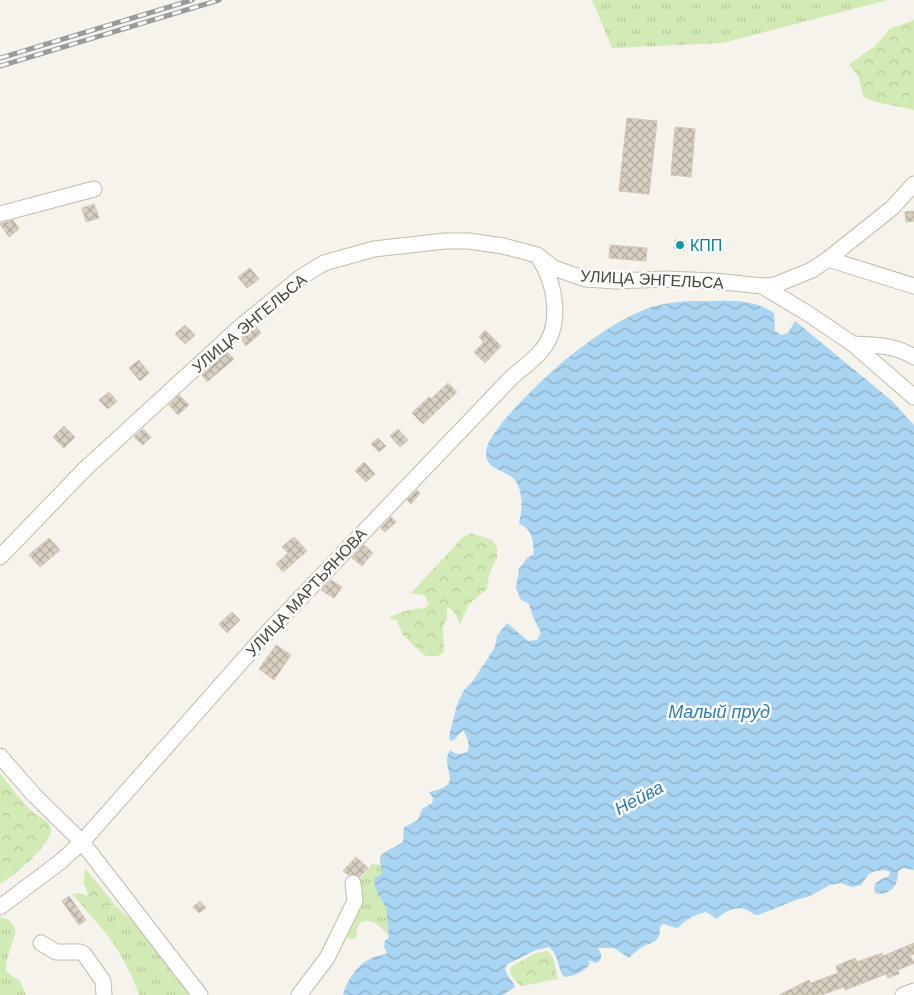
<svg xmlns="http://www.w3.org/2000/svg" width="914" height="995" font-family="Helvetica,sans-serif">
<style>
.grass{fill:url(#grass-tufts)}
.forest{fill:url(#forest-crowns)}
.water{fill:url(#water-waves)}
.building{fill:url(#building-cross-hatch);stroke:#d3c7b4}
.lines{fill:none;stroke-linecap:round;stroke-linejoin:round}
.minor-casing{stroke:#c2bbae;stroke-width:17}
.minor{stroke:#fff;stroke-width:15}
.rail-casing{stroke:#9a9a9a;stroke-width:5}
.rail{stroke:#fff;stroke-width:3;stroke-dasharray:9;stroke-linecap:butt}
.culture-dot{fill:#0f9aa8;stroke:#fff;stroke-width:2}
.labels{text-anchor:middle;stroke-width:5;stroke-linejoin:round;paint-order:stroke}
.culture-label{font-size:16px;fill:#0d838f;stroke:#fff;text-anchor:start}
.street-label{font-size:16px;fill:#4b4439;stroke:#fff}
.water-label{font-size:18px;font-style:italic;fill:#2e7ab2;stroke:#fff}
</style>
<defs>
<pattern id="grass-tufts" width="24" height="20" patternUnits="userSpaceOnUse" patternTransform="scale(1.25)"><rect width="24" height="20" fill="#d2eab5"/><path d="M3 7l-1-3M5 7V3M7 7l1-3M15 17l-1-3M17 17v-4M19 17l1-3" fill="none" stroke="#b6ca9c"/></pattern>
<pattern id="forest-crowns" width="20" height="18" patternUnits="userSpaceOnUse" patternTransform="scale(1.25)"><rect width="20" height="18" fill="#d2eab5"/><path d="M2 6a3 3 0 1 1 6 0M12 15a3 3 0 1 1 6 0" fill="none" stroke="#b6ca9c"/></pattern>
<pattern id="water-waves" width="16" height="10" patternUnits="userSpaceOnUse" patternTransform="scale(1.25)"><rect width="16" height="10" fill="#a9d4f2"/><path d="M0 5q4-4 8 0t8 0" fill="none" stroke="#8caec5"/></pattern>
<pattern id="building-cross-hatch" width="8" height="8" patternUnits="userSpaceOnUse" patternTransform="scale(1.25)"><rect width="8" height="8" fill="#d8cfc1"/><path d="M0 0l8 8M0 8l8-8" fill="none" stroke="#b1aa9e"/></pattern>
</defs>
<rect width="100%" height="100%" fill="#f6f3ec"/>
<path class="grass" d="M592 0H888L723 43 612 48Z
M372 864 381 865 383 870 382 874 374 878 376 887 386 908 389 936C381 928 373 916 360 923L357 929 356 938C351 940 348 938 345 934L359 881Z
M104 906 117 907 144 931 193 995H139C128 963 110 934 86 911L94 912Z
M0 917 9 920 16 930 6 963V970L13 977 19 979 26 995H0Z"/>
<path class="forest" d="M914 20V110L876 102 863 97 859 78 849 64 875 46 890 29Z
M471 533 492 540 497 548V557L489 575 487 589 469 604 460 625C457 617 455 611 447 607V619L443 626 444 652 438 656H425L403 635 397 621 389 618C400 611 412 609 425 608L429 604 424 595 411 593 463 537Z
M0 773C10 786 20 800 32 811 38 817 50 820 51 829 53 844 12 877 0 884Z
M85 868 117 907C103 903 101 911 89 913L72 894 79 893 88 896 84 882Z
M548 951 553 957 558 979 521 986C515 981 507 973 512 966L536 953Z"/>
<path class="water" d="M691 301C718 302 751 296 774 313L775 331 781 335 788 333 795 321 891 400 914 425V870L903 868 898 871C899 885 890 897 875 893 871 883 881 879 889 876L890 872 885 870 875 871 869 874 861 885 852 887 840 883 830 885 810 896 796 900 758 915C753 915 752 912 747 910 738 905 724 911 717 919L706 912C694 915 686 919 678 928 673 928 669 925 663 924L660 927C660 943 654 941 642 947 637 950 633 954 629 958L614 948H598L601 954V959L597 963 588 960 590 964C584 972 574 976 564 977 557 967 559 955 549 947L536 950 508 964 505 968C507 978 513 980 515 987L503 995H343C347 980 357 964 372 958 376 956 382 956 387 953L384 947 385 940 388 939 389 936 386 908 375 887 374 878 382 874C383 868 379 864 380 858 382 851 397 847 403 842L404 827 418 820 422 809 432 803 433 798 429 792C468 784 438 770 450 750 456 755 459 755 467 752 471 745 467 737 463 730L454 740 450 741 449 736 457 705 464 690 473 681 495 647 497 636 507 623 528 641 537 640 541 633 533 617 529 604 521 600 516 588 519 569 527 558 534 554C533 541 533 529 519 524 522 510 524 493 515 480 506 469 486 471 486 453 485 431 556 366 575 352 595 337 616 322 639 312 656 304 673 302 691 301Z"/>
<path class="building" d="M627 118 657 121 649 194 619 191Z
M675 127 695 129 691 177 671 175Z
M94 204 99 218 86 222 82 208Z
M914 211V221L906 222 905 212Z
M13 220 19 229 9 237 0 224Z
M675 240 685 241 684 250 674 248Z
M610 245 647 248 646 261 609 258Z
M250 268 259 279 247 288 238 277Z
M185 325 195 335 185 344 175 334Z
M256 326 261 333 246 346 241 339Z
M485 330 501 346 485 363 474 352 484 342 479 337Z
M227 352 234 359 207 382 202 375Z
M139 360 149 373 140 381 129 368Z
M448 383 457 392 423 424 412 413 429 397 431 399Z
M109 392 117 401 108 409 99 400Z
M179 395 189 405 178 415 169 405Z
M64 426 75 437 64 448 53 437Z
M143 429 151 437 143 445 134 437Z
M398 429 408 440 400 447 390 436Z
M378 438 386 446 379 452 371 444Z
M364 462 375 474 366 482 355 471Z
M417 490 420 493 411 504 407 500Z
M391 517 396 522 385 532 381 528Z
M294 537 307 551 283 572 276 564 288 553 282 547Z
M49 538 60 550 40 567 29 555Z
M364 545 373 553 362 566 352 558Z
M331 580 342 587 334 598 321 590Z
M232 612 240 620 227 633 219 624Z
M276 645 291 655 274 680 259 669Z
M356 857 368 868 360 877 352 874 348 875 343 871Z
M69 896 86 920 79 925 62 901Z
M200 901 206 908 199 913 193 907Z
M914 943V954L910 955 914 963 898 970 899 974 888 978 886 974 845 990 844 987 821 995H779L809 980 811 983 838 973 836 966 855 958 857 962 882 953 883 956Z"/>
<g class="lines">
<g class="minor-casing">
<path id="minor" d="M0 214 94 189
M828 259 914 286
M762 286 807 313 853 344 914 397
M853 344C874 345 896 345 914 357
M0 557 86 468 240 327 301 277 324 263 374 249 445 241H469L503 246 537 255 554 268 585 279 616 281 665 279 715 281 762 286 775 285 812 270 828 259 892 208 914 184
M0 756 34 795 82 842 200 995
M0 907 60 862 82 842 267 633 512 377C521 369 533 361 541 351 563 326 556 284 539 258
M41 943 56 952H80L84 954 103 981 104 995
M299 995 327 958 355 901 353 883
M903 995 914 991"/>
</g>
<use href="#minor" class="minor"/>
<g class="rail-casing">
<path id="rail" d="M0 58 192 0
M0 66 219 0"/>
</g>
<use href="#rail" class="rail"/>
</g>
<circle class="culture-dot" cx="680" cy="245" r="5"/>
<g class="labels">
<g class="culture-label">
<text x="690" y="251">КПП</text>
</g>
<g class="street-label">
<text transform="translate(652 279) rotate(3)" y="6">УЛИЦА ЭНГЕЛЬСА</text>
<text transform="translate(249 323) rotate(-40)" y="6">УЛИЦА ЭНГЕЛЬСА</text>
<text transform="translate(306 592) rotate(-47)" y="6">УЛИЦА МАРТЬЯНОВА</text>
</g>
<g class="water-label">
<text x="719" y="718">Малый пруд</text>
<text transform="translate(639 798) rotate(-28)" y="6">Нейва</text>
</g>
</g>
</svg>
